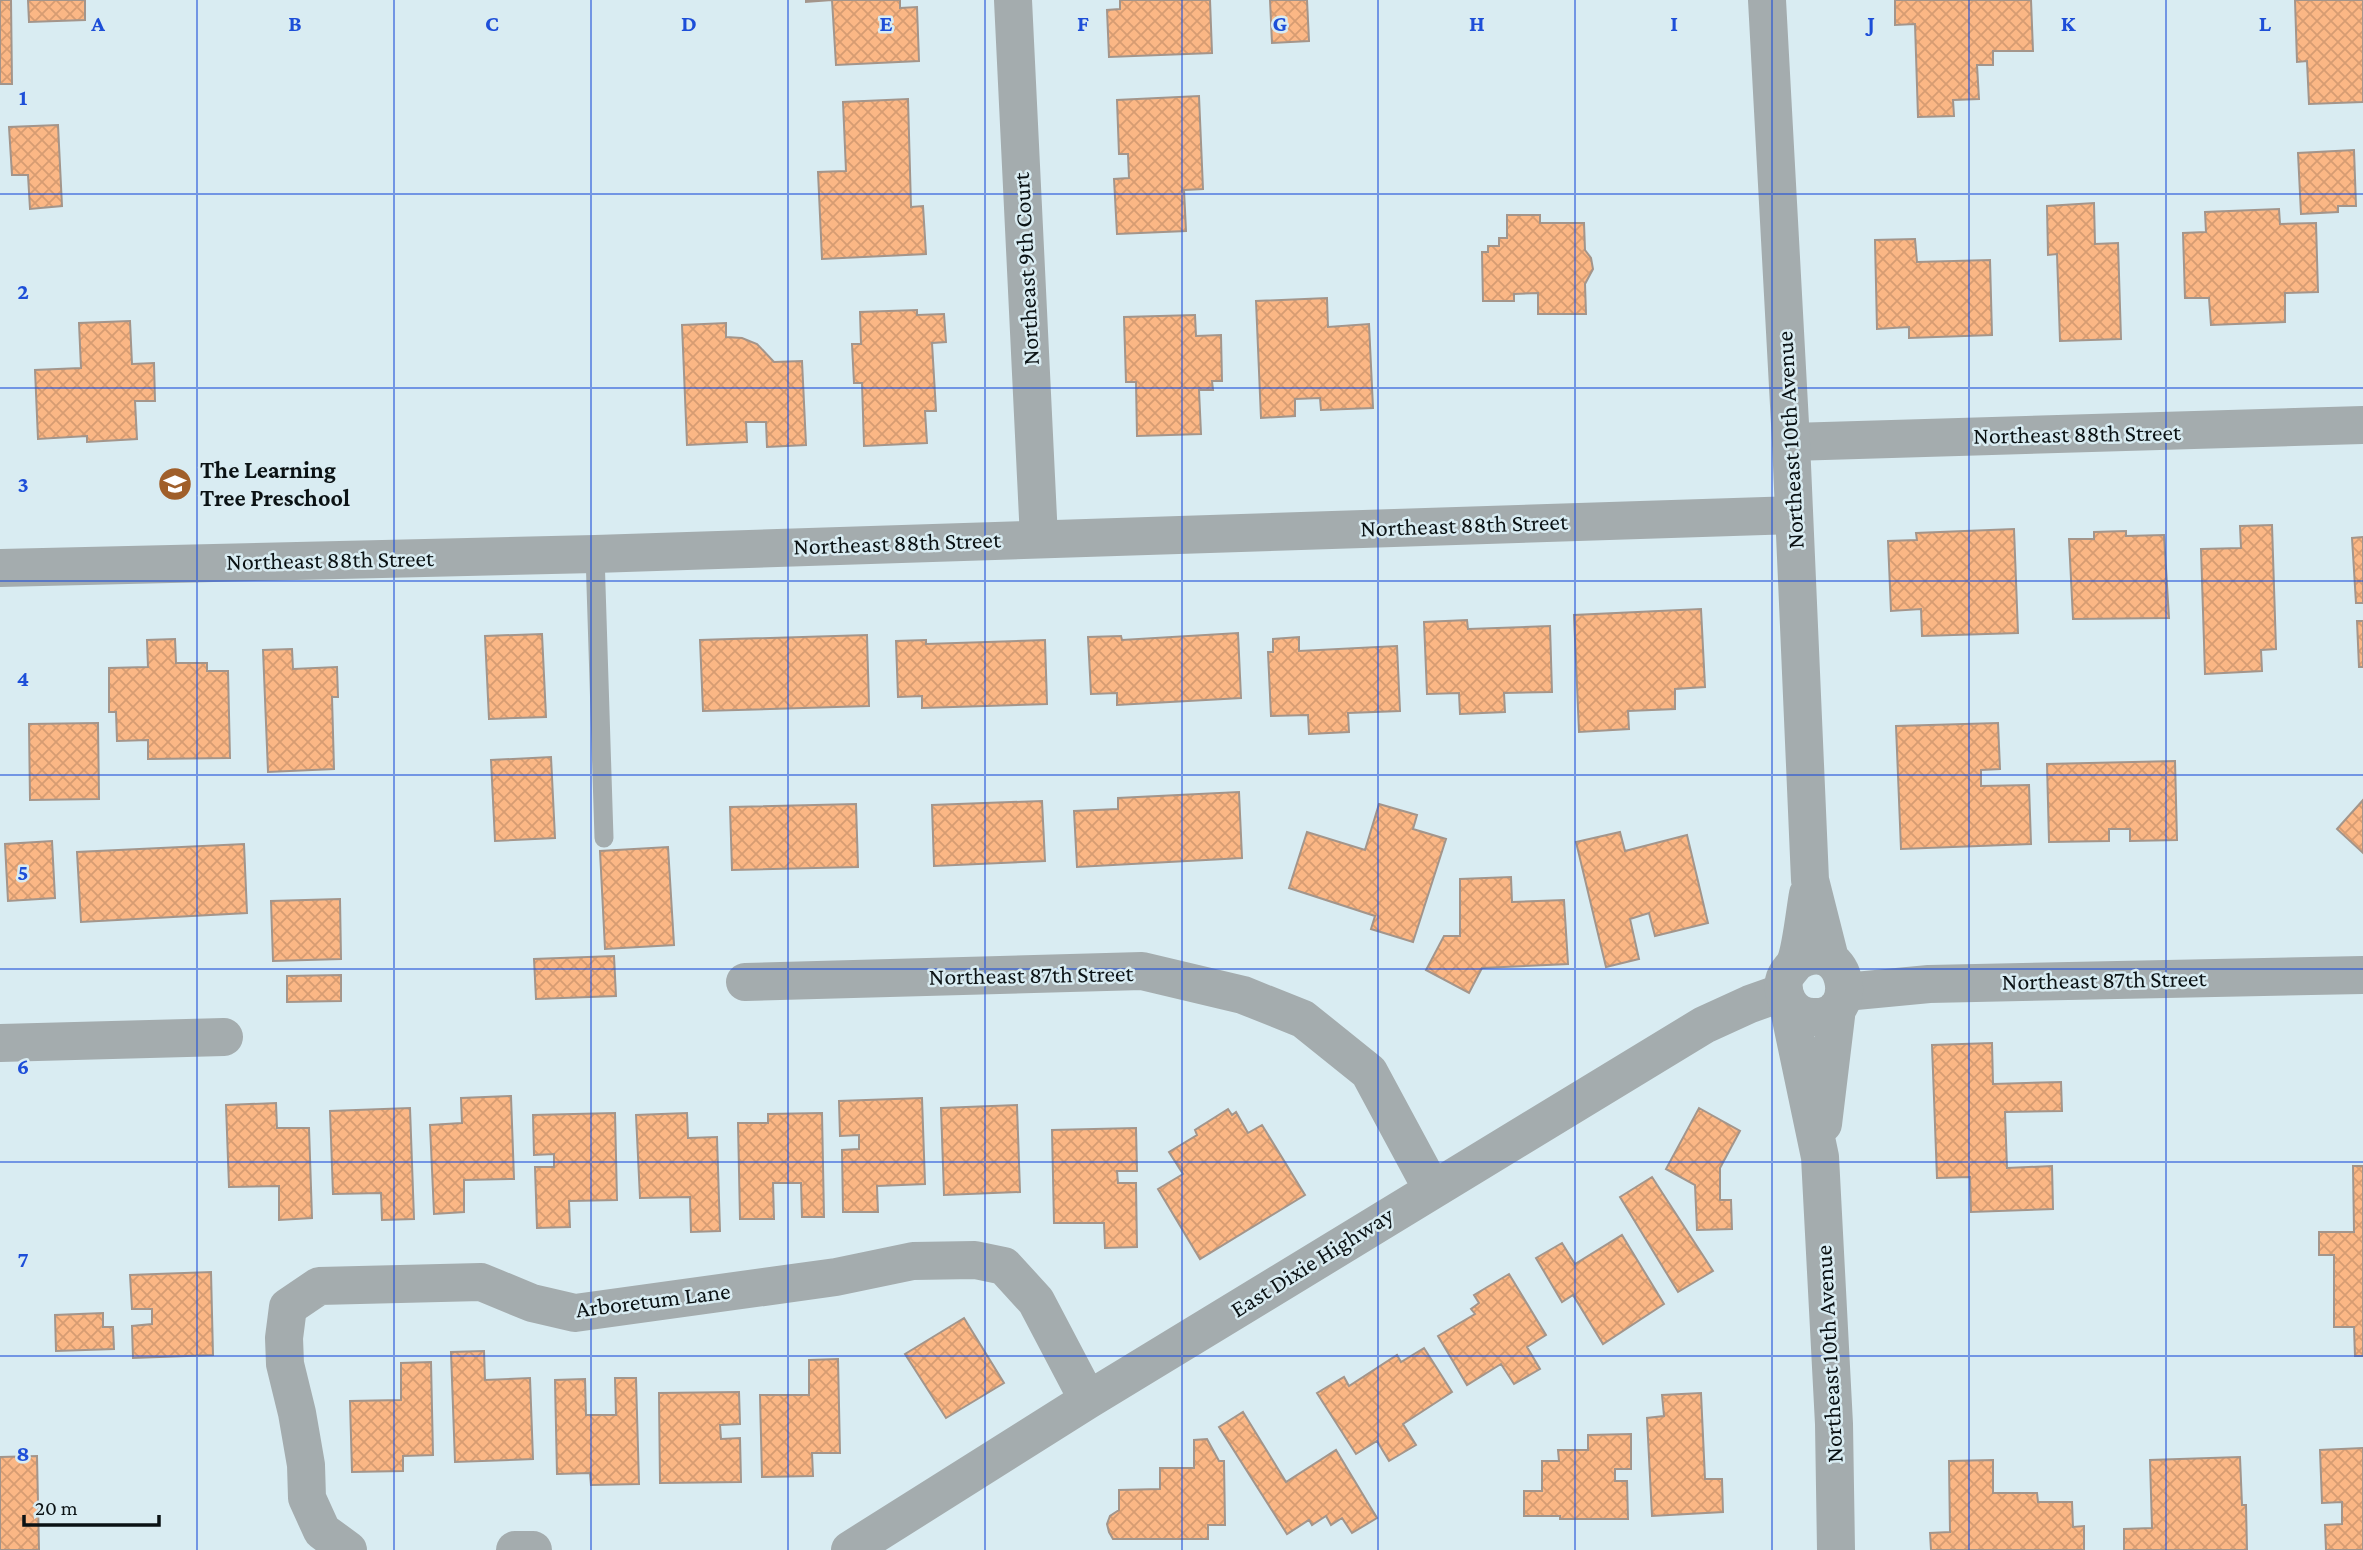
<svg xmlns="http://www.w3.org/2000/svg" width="2363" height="1550" font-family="'Crimson Pro',serif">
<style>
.building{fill:url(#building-cross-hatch);stroke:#a3958b;stroke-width:2}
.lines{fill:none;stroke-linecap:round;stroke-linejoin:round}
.service{stroke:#a4acae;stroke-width:19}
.minor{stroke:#a4acae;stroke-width:38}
.tertiary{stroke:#a4acae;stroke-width:38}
.grid{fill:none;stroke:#1d4ed8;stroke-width:2;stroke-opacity:0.55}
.labels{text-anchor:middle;stroke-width:5;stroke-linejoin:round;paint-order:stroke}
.street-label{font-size:24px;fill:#0b1214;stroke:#d9ecf2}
.poi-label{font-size:24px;font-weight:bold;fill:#0b1214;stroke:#d9ecf2;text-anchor:start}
.grid-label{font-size:23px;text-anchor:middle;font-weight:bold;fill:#1d4ed8;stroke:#d9ecf2;stroke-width:5;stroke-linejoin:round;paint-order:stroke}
</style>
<defs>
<pattern id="building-cross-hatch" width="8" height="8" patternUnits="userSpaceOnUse" patternTransform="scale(1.75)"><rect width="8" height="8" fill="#fbb785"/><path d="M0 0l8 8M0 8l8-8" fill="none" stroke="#d69c72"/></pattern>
</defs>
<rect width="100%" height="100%" fill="#d9ecf2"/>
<path class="building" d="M0 0H11L12 84H0Z
M28 0H85V20L29 22Z
M806 0H900V8L917 7 919 61 836 65 832 0 806 2Z
M1120 0H1210L1212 53 1109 57 1107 10 1120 9Z
M1270 0H1307L1309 41 1272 43Z
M1895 0H2031L2033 51H1993V65H1977L1979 99 1953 100 1954 116 1918 117 1915 24 1895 25Z
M2295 0H2363V102L2309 104 2307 61 2297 62Z
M1199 96 1203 189 1184 190 1186 231 1117 234 1114 179 1129 178 1128 154H1119L1117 100Z
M908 99 911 207 923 206 926 254 822 259 818 172 846 171 843 102Z
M58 125 62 206 30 209 28 175H12L9 127Z
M2354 150 2356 206H2338V212L2301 214 2298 153Z
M2094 203 2095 244 2118 243 2121 339 2060 341 2057 254 2048 255 2047 206Z
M2279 209 2280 224 2316 223 2318 292 2285 293V322L2211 325 2209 298H2185L2183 233 2206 232 2205 212Z
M1507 215H1540V223H1584L1585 250 1591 258 1593 269 1585 284 1586 314H1538V293L1514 294V301H1483L1482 252H1488V246H1499V238H1507Z
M1915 239 1917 262 1990 260 1992 335 1909 338V327L1877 329 1875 240Z
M1327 298 1328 327 1369 324 1373 408 1321 410 1320 398 1295 399V416L1261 418 1256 301Z
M917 310V315L944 314 946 342 932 343 936 411H925L927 443 864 446 862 383H854L852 344H861L860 312Z
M1195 315 1196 336 1221 335 1222 381H1212L1213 390H1199L1201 434 1137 436 1136 382H1126L1124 317Z
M130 321 132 364 154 363 155 401H135L137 439 87 442V436L38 439 35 370 81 368 79 323Z
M726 323V337L742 338 757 344 774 362 802 361 806 445 767 447 766 422H746L747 442 687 445 682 325Z
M2272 525 2276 649 2261 650 2262 671 2205 674 2201 549 2241 548 2240 526Z
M2014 529 2018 633 1922 636 1921 609 1891 611 1888 541 1917 540 1916 533Z
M2126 531V536L2164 535 2169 618 2073 619 2069 539H2094V532Z
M2363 537V603H2356L2352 538Z
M1701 609 1705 687 1675 689V709L1628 711 1629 729 1579 732 1574 615Z
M1467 620 1468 629 1550 626 1552 692 1504 693 1505 712 1460 714 1459 693 1427 694 1424 622Z
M2357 621H2363V667H2359Z
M1238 633 1241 698 1117 705V693L1091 694 1088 637 1121 636 1122 640Z
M542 634 546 717 489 719 485 636Z
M867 635 869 706 703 711 700 640Z
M1299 637V651L1397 646 1400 711 1348 713 1349 732 1309 734 1308 715 1271 716 1268 652H1273V639Z
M175 639 176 663H207V671H228L230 758 148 759V740L117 741 116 712H109V668L148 667 147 640Z
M926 640V644L1045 640 1047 704 922 708V696L898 697 896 641Z
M292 649 293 669 337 667 338 697H332L334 769 268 772 263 650Z
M98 723 99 799 30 800 29 724Z
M1998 723 2000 769 1981 770V786L2029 785 2031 844 1901 849 1896 726Z
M551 757 555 838 495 841 491 760Z
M2175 761 2177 840 2130 841V829H2109V841L2049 842 2047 764Z
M1239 792 1242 858 1077 867 1074 811 1118 809V798Z
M2363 800V853L2337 829Z
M1042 801 1045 861 934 866 932 805Z
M856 804 858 867 732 870 730 807Z
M1379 804 1417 815 1413 829 1446 839 1413 942 1371 929 1375 916 1289 888 1307 832 1365 850Z
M1620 832 1625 851 1687 835 1708 923 1655 936 1649 913 1630 919 1639 959 1606 967 1576 842Z
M52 841 55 898 8 901 5 844Z
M244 844 247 913 81 922 77 852Z
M668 847 674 945 605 949 600 851Z
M1511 877 1512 902 1564 900 1568 964 1482 968 1469 993 1426 970 1444 936H1460V879Z
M340 899 341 959 273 961 271 901Z
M614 956 616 996 536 999 534 959Z
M341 975V1001L287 1002V976Z
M1992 1043 1993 1084 2061 1082 2062 1111 2005 1112 2007 1168 2052 1166 2053 1209 1971 1212 1970 1177 1937 1178 1932 1045Z
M511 1096 514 1179 464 1180V1212L434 1214 430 1125 462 1123 461 1098Z
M922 1098 925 1184 877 1186 878 1212H843L842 1150 859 1149V1135L840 1136 839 1101Z
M276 1103 277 1128H309L312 1218 279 1220V1186L229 1187 226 1105Z
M1017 1105 1020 1192 944 1195 941 1108Z
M410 1108 414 1219 382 1220 381 1193 333 1194 330 1111Z
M1699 1108 1740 1131 1720 1168V1200H1731L1732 1229 1697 1230 1695 1185 1666 1169Z
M1228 1109 1232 1115 1236 1112 1248 1133 1262 1125 1305 1195 1200 1259 1158 1189 1183 1174 1169 1152 1197 1135 1195 1130Z
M615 1113 617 1200 569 1201 570 1227 537 1228 535 1167H554V1154L534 1155 533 1115Z
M687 1113 688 1138 717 1137 720 1231 691 1232 690 1197 640 1198 636 1115Z
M822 1113 824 1217H802L801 1183H773L774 1219H740L738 1123H768V1114Z
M1136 1128 1137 1171H1117L1118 1183H1136L1137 1247 1105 1248 1104 1223H1054L1052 1130Z
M2353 1166H2363V1356H2355L2354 1327H2334V1255H2319V1232H2354Z
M1652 1177 1713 1271 1678 1292 1620 1197Z
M1622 1235 1664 1304 1603 1344 1573 1295 1562 1302 1536 1258 1562 1243 1575 1264Z
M211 1272 213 1355 133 1358 132 1326 152 1324V1309H132L130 1275Z
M1509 1274 1546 1335 1527 1347 1540 1369 1514 1384 1501 1364 1467 1385 1438 1336 1475 1314 1471 1309 1479 1303 1474 1295Z
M103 1313V1327H113L114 1349 56 1351 55 1315Z
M964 1318 1004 1383 946 1418 905 1354Z
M1424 1348 1452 1392 1403 1424 1416 1445 1389 1461 1377 1441 1356 1454 1317 1393 1344 1377 1349 1386 1397 1355 1401 1362Z
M484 1351 485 1380 530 1378 533 1459 455 1462 451 1352Z
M838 1359 840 1453H812L813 1476 762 1477 760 1395H809V1360Z
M431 1362 433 1455 403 1456V1471L352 1472 350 1401 401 1400V1363Z
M615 1378H636L639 1484 591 1485 590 1473 557 1474 555 1380 585 1379 586 1415H616Z
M739 1392 740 1424 720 1425 721 1439 740 1438 741 1482 660 1483 659 1393Z
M1701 1393 1705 1479H1722L1723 1512 1652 1516 1647 1418 1664 1416 1662 1395Z
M1243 1412 1286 1482 1336 1450 1377 1518 1352 1533 1342 1518 1331 1525 1326 1516 1312 1525 1309 1520 1287 1534 1219 1427Z
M1631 1434V1469H1615V1481H1627L1628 1519H1560V1516H1524V1491H1542V1461H1559L1558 1450H1588V1435Z
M1207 1439 1219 1461H1224L1225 1525H1208V1539H1113L1109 1532 1107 1524 1110 1516 1119 1510V1490L1160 1489V1468H1194V1440Z
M2363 1448V1550H2326L2325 1525 2342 1524V1502L2322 1503 2320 1450Z
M37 1456 39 1550H0V1457Z
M2240 1457 2242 1505H2246L2247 1550H2124V1529L2152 1528 2150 1460Z
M1993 1460V1493H2037L2038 1502H2072L2073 1527 2084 1526V1550H1931L1930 1533 1950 1532 1949 1461Z"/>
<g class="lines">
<path class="service" d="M595 554 604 838"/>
<path class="minor" d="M1013 0 1039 539
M1791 442 2363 425
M0 568 595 554 1794 515
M745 982 1142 971 1243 995 1303 1019 1369 1072 1432 1189
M1845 992 1929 984 2363 975
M0 1043 224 1037
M348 1550 322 1531 307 1498 306 1465 297 1413 285 1364 284 1338 288 1307 319 1286 481 1282 532 1303 575 1313 836 1277 913 1261 975 1260 1004 1266 1036 1301 1088 1400
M515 1550H533
M850 1550 1088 1400 1704 1025 1750 1004 1784 992"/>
<path class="tertiary" d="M1767 0 1791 442 1810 880 1830 959
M1795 963C1846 930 1865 1019 1814 1017 1803 1017 1793 1011 1788 1002 1784 995 1783 988 1784 981 1786 972 1791 970 1795 963 1801 950 1805 910 1808 894
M1787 1000 1820 1157 1834 1424 1836 1550
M1823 1124 1837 1008"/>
</g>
<path class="grid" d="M197 0V1550M394 0V1550M591 0V1550M788 0V1550M985 0V1550M1182 0V1550M1378 0V1550M1575 0V1550M1772 0V1550M1969 0V1550M2166 0V1550M0 194H2363M0 388H2363M0 581H2363M0 775H2363M0 969H2363M0 1162H2363M0 1356H2363"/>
<defs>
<g id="school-disc" transform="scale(1.75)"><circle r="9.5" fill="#a05f2a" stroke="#d9ecf2"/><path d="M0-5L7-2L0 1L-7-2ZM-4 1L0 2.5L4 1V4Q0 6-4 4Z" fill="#fff"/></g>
</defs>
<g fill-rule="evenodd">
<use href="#school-disc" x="175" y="484"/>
</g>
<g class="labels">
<g class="street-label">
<text transform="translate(1026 269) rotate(-93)" y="8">Northeast 9th Court</text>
<text transform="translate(2077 434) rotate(-1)" y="8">Northeast 88th Street</text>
<text transform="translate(1790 440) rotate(-93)" y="8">Northeast 10th Avenue</text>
<text transform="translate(1464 525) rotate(-2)" y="8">Northeast 88th Street</text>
<text transform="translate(897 543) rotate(-2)" y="8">Northeast 88th Street</text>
<text transform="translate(330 560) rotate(-1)" y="8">Northeast 88th Street</text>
<text transform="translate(1031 975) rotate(-1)" y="8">Northeast 87th Street</text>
<text transform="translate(2104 980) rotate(-1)" y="8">Northeast 87th Street</text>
<text transform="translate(1312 1262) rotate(-32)" y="8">East Dixie Highway</text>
<text transform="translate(653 1300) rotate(-7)" y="8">Arboretum Lane</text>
<text transform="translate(1829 1354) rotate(-93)" y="8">Northeast 10th Avenue</text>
</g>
<g class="poi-label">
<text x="200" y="478">The Learning<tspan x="200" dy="28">Tree Preschool</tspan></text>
</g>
</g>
<g class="grid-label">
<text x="98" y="31">A</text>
<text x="295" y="31">B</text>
<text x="492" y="31">C</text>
<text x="689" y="31">D</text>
<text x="886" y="31">E</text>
<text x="1083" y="31">F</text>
<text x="1280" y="31">G</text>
<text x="1477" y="31">H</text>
<text x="1674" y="31">I</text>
<text x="1871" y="31">J</text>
<text x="2068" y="31">K</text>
<text x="2265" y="31">L</text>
<text x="23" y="105">1</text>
<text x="23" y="299">2</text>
<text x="23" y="492">3</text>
<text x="23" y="686">4</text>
<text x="23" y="880">5</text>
<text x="23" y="1074">6</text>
<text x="23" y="1267">7</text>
<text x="23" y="1461">8</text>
</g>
<path d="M24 1515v10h135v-10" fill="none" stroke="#0b1214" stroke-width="3.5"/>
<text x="35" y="1515" font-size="21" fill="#0b1214" stroke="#d9ecf2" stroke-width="5" paint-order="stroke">20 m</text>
</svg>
